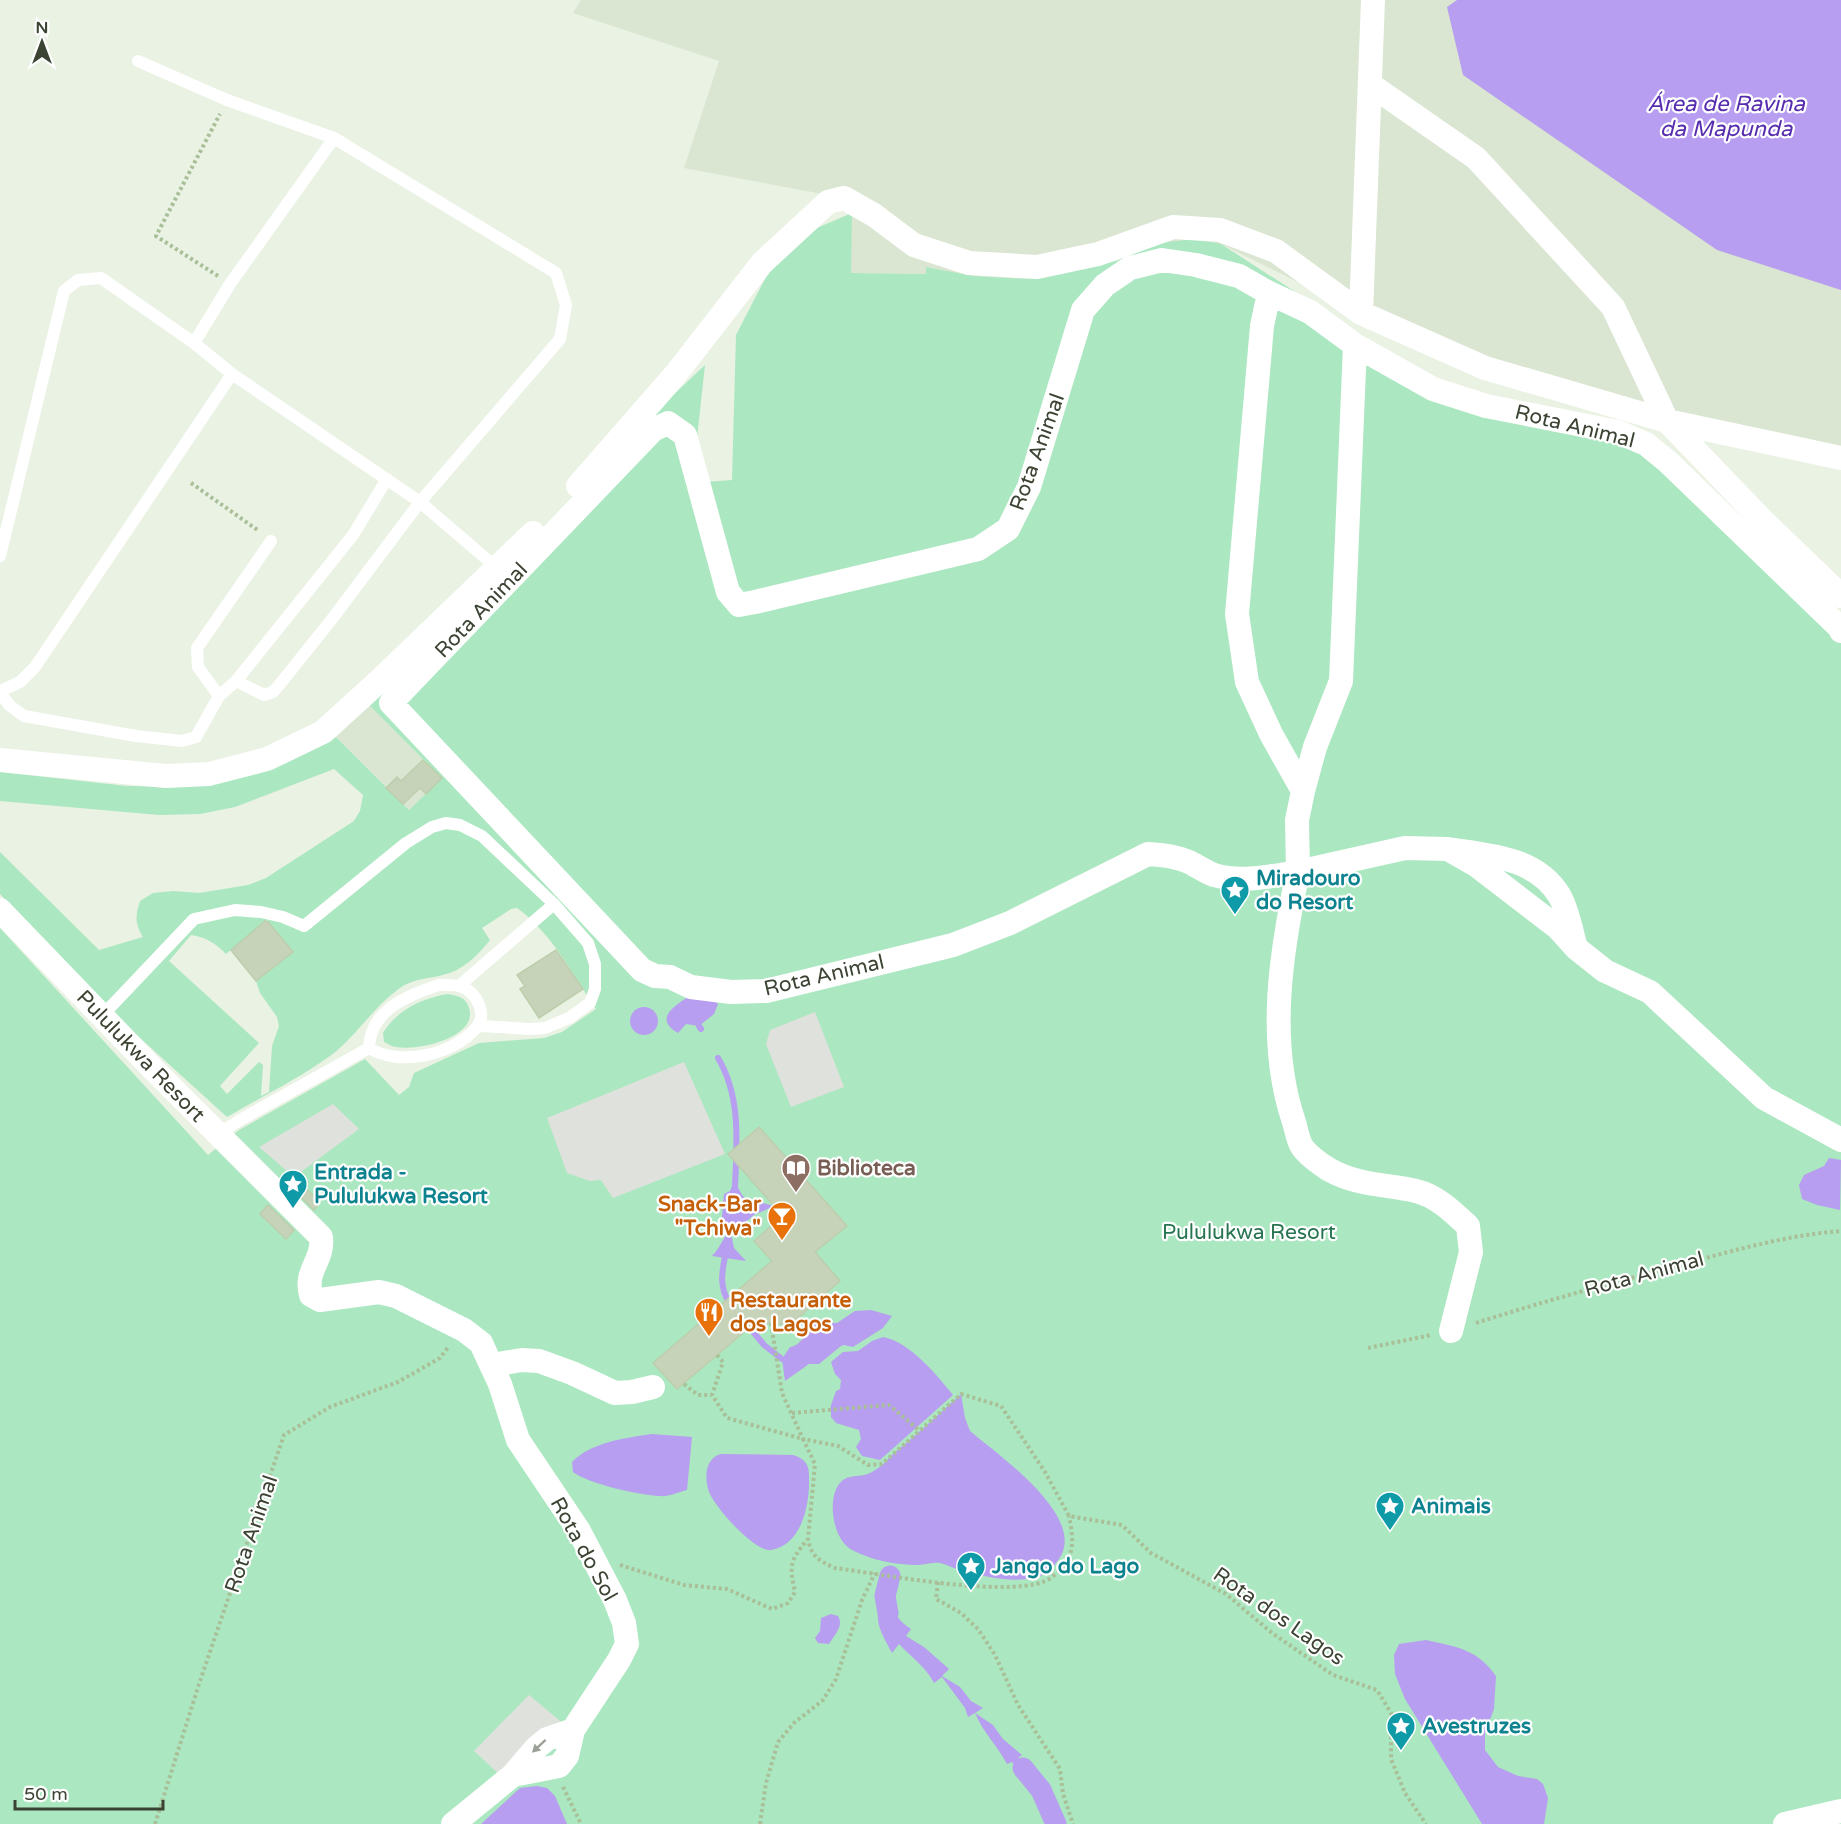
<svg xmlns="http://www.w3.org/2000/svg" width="1841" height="1824" font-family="'Varela Round',sans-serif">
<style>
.residential{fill:#dae6d1}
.green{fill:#abe7c0;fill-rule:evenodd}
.parking{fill:#dfe2dc}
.water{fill:#b79ef0}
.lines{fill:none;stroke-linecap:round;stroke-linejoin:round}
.stream{stroke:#b79ef0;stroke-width:6}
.canal{stroke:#b79ef0;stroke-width:21}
.building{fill:#c6d3b9;stroke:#bdceac;stroke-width:1.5}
.path{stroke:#a9bf97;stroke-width:4;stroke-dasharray:3 3;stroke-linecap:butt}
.lane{stroke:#fff;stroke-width:12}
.street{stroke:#fff;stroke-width:24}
.oneway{fill:#9da299}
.labels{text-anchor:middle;stroke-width:4.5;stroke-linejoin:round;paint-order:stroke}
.street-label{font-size:21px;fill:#3b4433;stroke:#fff}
.culture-label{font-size:21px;font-weight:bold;fill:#0d838f;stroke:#fff;text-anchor:start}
.education-label{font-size:21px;font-weight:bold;fill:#785e54;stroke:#fff;text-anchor:start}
.food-label{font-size:21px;font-weight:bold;fill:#c56008;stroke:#fff;text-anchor:end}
.park-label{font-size:21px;fill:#277550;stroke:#fff}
.water-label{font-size:22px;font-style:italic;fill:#572daf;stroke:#fff}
</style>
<rect width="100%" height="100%" fill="#e9f2e3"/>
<path class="residential" d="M581 0H1841V460L1667 421 1361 313 1221 244 1159 243 1124 258 1074 271 1029 279 974 276 926 267V274L850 273 852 213 844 198 684 168 719 61 573 13Z
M369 705 442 778 409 810 336 737Z"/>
<path class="green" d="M852 213 851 273 926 274V267L974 276 1029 279 1074 271 1119 260 1159 243 1195 239 1221 244 1393 355 1446 385 1607 421 1841 620V1824H0V928L208 1155 239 1130 365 1059 399 1095 409 1087 414 1073 479 1043 544 1038 562 1032 596 1009C573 975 551 932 517 908L511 909 482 928 490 940C482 950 471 962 460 968 443 979 420 976 403 986 375 1004 357 1036 330 1056 298 1079 261 1097 227 1117L117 1017 0 894V852L99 950 143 937C135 923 135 917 140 901L153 893 173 891 199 893 248 885 266 878 354 821 360 811 363 795 334 769 235 807 200 814 159 815 0 801V772L127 786 169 787 336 737 409 810 442 778 369 705 669 399 705 365 696 447 705 482 732 480 736 335 768 273 810 231ZM267 920 292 951 256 981 260 993 277 1017 279 1026 272 1046 269 1092 261 1096 263 1065 259 1062 227 1094 220 1086 259 1043 169 961 191 935C206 937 215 943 226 954Z
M448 994C458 996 466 997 469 1008 479 1038 413 1053 392 1046 389 1045 387 1043 384 1042L383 1033C397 1010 422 998 448 994Z"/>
<path class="parking" d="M815 1012 844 1087 791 1107 766 1044 770 1030Z
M684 1062 725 1154 613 1198 601 1180 590 1181 567 1173 547 1118Z
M333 1104 359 1129 294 1177 259 1147Z
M529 1695 565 1725 501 1776 474 1751Z"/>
<path class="water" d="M1457 0H1841V290L1717 250 1463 75 1447 7Z
M688 997H711L718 1004 714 1014 699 1026 686 1024 678 1033C654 1019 673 1007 688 997Z
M630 1021a14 14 0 1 1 28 0a14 14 0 1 1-28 0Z
M1829 1158 1841 1160 1840 1210 1817 1205 1802 1199 1799 1185 1804 1175 1824 1166Z
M735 1179C744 1207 749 1198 774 1206L754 1215 736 1230 730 1229 734 1248 746 1261 712 1256C720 1248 723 1238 730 1229L721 1227 724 1194 730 1191Z
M871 1310 892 1316 883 1328 853 1347 844 1345 841 1346 819 1364H809L785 1381 782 1359 790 1347C801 1346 806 1333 811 1323H837L855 1311Z
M883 1337C910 1342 937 1375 953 1395L880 1460 862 1456 856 1447 861 1439 859 1430 836 1423 831 1417V1405L836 1391 840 1389 841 1380 835 1374 831 1362 843 1352 858 1351 872 1341Z
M961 1394 965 1418 970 1431C998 1455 1088 1517 1059 1559 1053 1568 1045 1576 1034 1578 1010 1583 980 1576 957 1569 952 1568 946 1564 940 1563 933 1562 925 1565 918 1565 896 1565 871 1560 852 1550 835 1541 829 1509 835 1492 843 1470 858 1480 872 1472 880 1468 887 1460 893 1454 916 1435 939 1414 961 1394Z
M652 1434 692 1437 687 1490C679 1492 668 1497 660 1496 639 1495 589 1484 573 1472L572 1462C591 1442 626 1438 652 1434Z
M721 1454 793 1455C799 1457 804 1459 807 1465 809 1469 809 1474 809 1478 810 1504 802 1545 771 1550 754 1552 715 1507 709 1492 704 1478 705 1458 721 1454Z
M888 1587C891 1606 894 1618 911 1629L906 1636 924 1647 949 1669 942 1676 960 1687 971 1701 983 1708 975 1713 993 1725 1003 1739 1022 1755 1018 1758 1033 1768 1049 1784 1037 1792C1024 1786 1021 1773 1012 1762L1007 1764C997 1745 984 1734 975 1713L968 1717 965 1708 942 1677 934 1683C926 1667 911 1657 899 1644L892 1653C876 1624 872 1616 888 1587Z
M831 1614 838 1616C844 1626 835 1634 829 1644L818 1643 815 1638 820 1631 821 1618Z
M1426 1640C1457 1647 1477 1649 1496 1676L1494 1709 1485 1733V1750L1498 1767 1518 1776 1537 1779 1543 1784 1548 1798 1544 1824H1482L1405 1699 1395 1674 1394 1655 1399 1644Z
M537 1786 547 1788 555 1796 567 1824H481L520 1788Z"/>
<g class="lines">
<path class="stream" d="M699 1026 701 1029
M718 1058C741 1096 737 1143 735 1186
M726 1252C722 1271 718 1288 731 1305
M745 1322 764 1345 782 1359"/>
<path class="canal" d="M888 1613 885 1596 890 1576
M1023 1768 1041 1790 1056 1824"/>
</g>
<path class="building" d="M423 760 442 778 426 794 420 788 403 804 386 788 397 777 401 781Z
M265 921 268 922 293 952 256 981 231 950Z
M556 950 583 989 539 1018 520 989 525 986 517 975Z
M759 1127 847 1226 815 1252 840 1281 790 1325 756 1322 677 1389 653 1363 772 1261 754 1241 783 1216 728 1154Z
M294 1177 320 1202 314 1210 288 1184Z
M268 1205 294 1230 286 1239 260 1214Z"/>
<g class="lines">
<path class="path" d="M218 276 156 236 220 114
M191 483 259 531
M771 1323 782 1393 803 1439 838 1446 868 1465 882 1464 961 1394 1001 1406 1045 1472 1069 1516 1122 1525 1151 1553 1226 1594 1272 1633 1333 1675 1377 1690 1391 1713V1759L1405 1793 1426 1824
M1476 1323C1545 1301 1614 1282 1684 1264 1735 1250 1788 1235 1841 1231
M1368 1348 1431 1335
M717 1355 723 1362 712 1395 727 1418 803 1439 815 1464 808 1539C811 1556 819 1561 835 1568 876 1573 1022 1602 1052 1577 1076 1558 1074 1542 1069 1516
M684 1384 698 1395H712
M792 1413 889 1405 920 1431
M620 1565 684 1585 727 1589 772 1609 788 1603 795 1592C789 1565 790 1561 807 1540
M938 1582 936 1599 961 1613 978 1629 995 1655 1018 1705 1060 1769 1063 1794 1073 1824
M563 1787 581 1824
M155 1824 199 1684 284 1435 330 1407 398 1382 440 1358 449 1346
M760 1824 766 1783 778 1742 794 1723 823 1700 836 1679 862 1600 875 1573"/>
<path class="lane" d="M138 61 227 100 334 138 556 273 566 305 560 339 420 502 332 619 280 684 273 692 264 695 236 681
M194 343 230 284 334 138
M0 556 64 291 78 280 101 278 194 343 232 374 420 502 497 568
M0 691 20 682 35 667 232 374
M0 692 9 705 24 716 136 736 182 741 196 737 219 696 236 681 353 535 387 479
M219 696 198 667 197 648 271 541
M439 985C446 985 456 984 462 987 477 993 488 1015 476 1028 453 1055 399 1067 369 1048 370 1010 408 995 439 985Z
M460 985 554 904
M102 1016 194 919 235 910 261 912 283 917 304 926 406 843 432 827 446 823 460 825 482 836 554 904 588 943 595 964V989L590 1003 569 1018 545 1028 529 1029 479 1026
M218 1134 240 1120 369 1048"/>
<path class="street" d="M1371 85 1476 158 1613 307 1667 421 1764 522 1841 596
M1269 293 1239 276 1196 265 1162 260 1130 268 1105 285 1083 310 1029 487 1008 529 978 549 755 602 739 605 728 592 685 435 668 423 653 430 391 703 642 970 655 976 670 977 691 987 731 992 766 991 953 945 1010 923 1148 854C1163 855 1175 856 1189 862 1197 866 1206 872 1214 875 1242 883 1271 876 1298 872 1281 951 1267 1040 1293 1119 1296 1127 1297 1137 1301 1145 1305 1153 1320 1164 1328 1169 1358 1186 1385 1184 1416 1191 1437 1196 1453 1212 1468 1226L1471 1252 1451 1331
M1361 313 1373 0
M1355 345 1341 681 1315 747 1303 791 1297 820 1298 872 1405 848 1448 849 1476 865 1558 928 1576 948C1571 931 1568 910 1559 895 1536 857 1487 855 1448 849
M578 486 675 375 762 263 828 202 844 198 874 215 914 245 969 263 1037 267 1098 254 1173 227 1220 230 1276 251 1361 313 1485 368 1667 421 1841 458
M0 760 166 776 209 774 267 759 323 732 378 682 533 533
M1303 791 1271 734 1247 682 1237 614 1262 326 1269 293 1310 312 1355 345 1433 389 1486 406 1618 432 1646 444 1668 462 1840 628 1841 631
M0 910 152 1068 321 1237C324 1261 304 1270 311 1295L320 1300 379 1292 396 1296 464 1330 481 1343 486 1354 500 1384 518 1440 579 1531 615 1600 624 1623 627 1644 619 1660 573 1730 567 1756 559 1766 513 1775
M1576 948 1605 971 1650 992 1764 1098 1841 1140
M492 1365 522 1360 539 1361 572 1373 615 1393 632 1392 653 1387
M453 1824 513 1775 536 1748 547 1739 573 1730
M1785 1824 1841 1811"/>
</g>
<defs><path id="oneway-solid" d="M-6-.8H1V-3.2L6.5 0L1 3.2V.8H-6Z" transform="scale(1.5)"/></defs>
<use class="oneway" href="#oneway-solid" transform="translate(539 1746) rotate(137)"/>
<defs>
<g id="sight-pin" transform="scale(1.5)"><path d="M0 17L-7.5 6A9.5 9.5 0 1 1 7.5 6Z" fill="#0f9aa8" stroke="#fff"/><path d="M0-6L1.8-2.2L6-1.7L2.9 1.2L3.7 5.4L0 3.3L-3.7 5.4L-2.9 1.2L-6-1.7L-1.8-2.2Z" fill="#fff"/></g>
<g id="library-pin" transform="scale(1.5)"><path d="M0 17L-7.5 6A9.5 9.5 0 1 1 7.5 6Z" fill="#8d6e63" stroke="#fff"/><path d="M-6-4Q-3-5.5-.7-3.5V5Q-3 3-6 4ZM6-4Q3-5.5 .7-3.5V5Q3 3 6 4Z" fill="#fff"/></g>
<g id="bar-pin" transform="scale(1.5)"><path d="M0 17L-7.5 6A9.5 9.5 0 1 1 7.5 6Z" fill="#e8710a" stroke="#fff"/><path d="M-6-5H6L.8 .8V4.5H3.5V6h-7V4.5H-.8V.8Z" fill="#fff"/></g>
<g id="restaurant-pin" transform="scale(1.5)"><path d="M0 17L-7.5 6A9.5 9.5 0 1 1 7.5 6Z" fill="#e8710a" stroke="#fff"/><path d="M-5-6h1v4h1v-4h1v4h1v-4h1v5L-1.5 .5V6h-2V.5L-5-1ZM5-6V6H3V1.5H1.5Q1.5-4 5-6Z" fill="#fff"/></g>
</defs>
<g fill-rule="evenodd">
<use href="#sight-pin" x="1235" y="890"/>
<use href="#library-pin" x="796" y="1168"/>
<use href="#sight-pin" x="293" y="1184"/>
<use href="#bar-pin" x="782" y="1216"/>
<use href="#restaurant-pin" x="709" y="1312"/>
<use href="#sight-pin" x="1390" y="1506"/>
<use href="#sight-pin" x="971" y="1566"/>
<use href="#sight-pin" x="1401" y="1726"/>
</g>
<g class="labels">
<g class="street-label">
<text transform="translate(1575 426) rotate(14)" y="7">Rota Animal</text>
<text transform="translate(1037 452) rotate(-70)" y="7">Rota Animal</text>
<text transform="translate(481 610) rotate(-46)" y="7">Rota Animal</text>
<text transform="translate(824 975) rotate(-13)" y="7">Rota Animal</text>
<text transform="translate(141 1056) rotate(46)" y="7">Pululukwa Resort</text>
<text transform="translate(1644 1274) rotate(-15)" y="7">Rota Animal</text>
<text transform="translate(251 1534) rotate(-71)" y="7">Rota Animal</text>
<text transform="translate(584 1549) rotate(61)" y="7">Rota do Sol</text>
<text transform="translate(1279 1616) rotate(35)" y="7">Rota dos Lagos</text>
</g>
<g class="culture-label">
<text x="1256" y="885">Miradouro<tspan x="1256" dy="24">do Resort</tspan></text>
<text x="314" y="1179">Entrada -<tspan x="314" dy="24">Pululukwa Resort</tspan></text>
<text x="1411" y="1513">Animais</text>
<text x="992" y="1573">Jango do Lago</text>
<text x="1422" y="1733">Avestruzes</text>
</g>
<g class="education-label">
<text x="817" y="1175">Biblioteca</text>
</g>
<g class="food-label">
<text x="761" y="1211">Snack-Bar<tspan x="761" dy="24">"Tchiwa"</tspan></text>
<text x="730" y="1307" text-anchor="start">Restaurante<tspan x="730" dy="24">dos Lagos</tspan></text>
</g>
<g class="park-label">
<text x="1249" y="1239">Pululukwa Resort</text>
</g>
<g class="water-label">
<text x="1726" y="111">Área de Ravina<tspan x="1726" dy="25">da Mapunda</tspan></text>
</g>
</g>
<g transform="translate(42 42)" stroke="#ffffff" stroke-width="4.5" paint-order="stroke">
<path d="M0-4.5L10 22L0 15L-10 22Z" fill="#3b4433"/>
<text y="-9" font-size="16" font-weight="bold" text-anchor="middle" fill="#3b4433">N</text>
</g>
<path d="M15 1800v9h148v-9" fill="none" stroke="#3b4433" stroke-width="3"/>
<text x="24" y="1800" font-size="18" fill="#3b4433" stroke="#ffffff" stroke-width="4.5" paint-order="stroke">50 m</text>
</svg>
